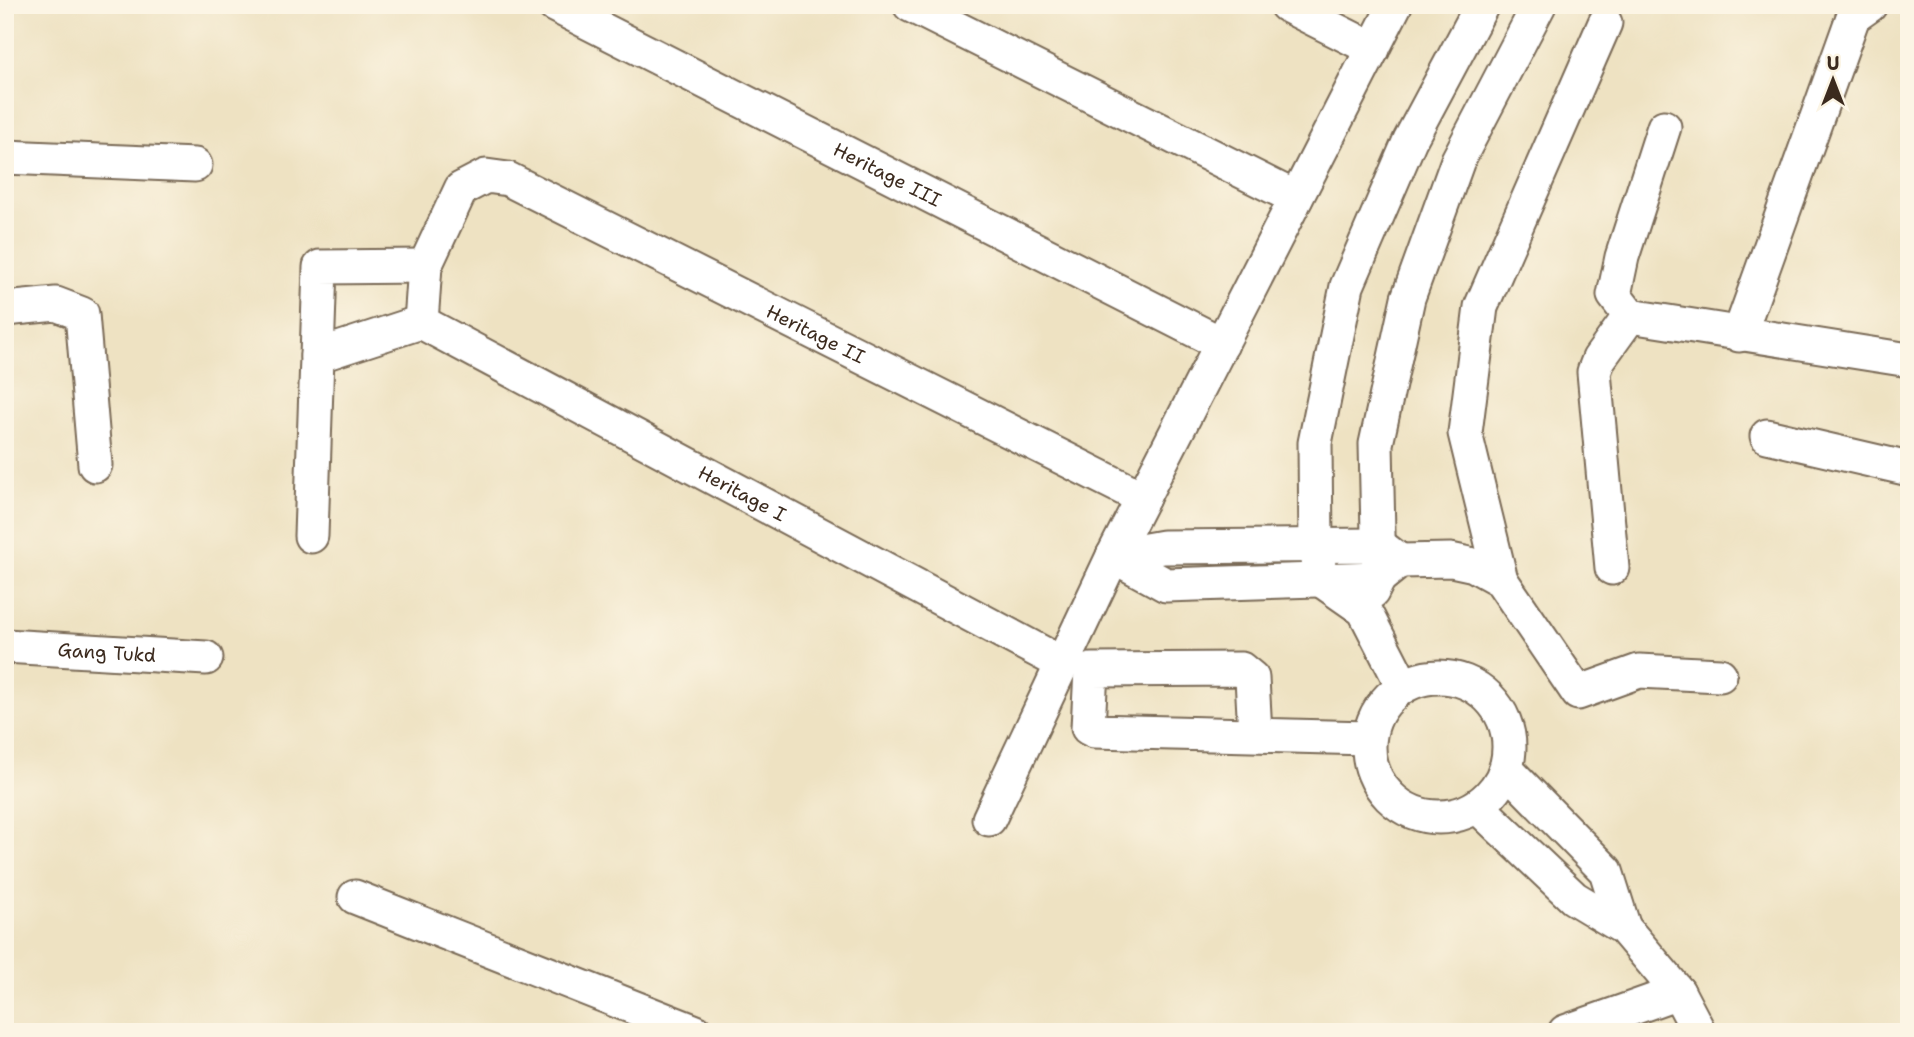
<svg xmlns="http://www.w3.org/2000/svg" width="1914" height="1037" font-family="'Shantell Sans',sans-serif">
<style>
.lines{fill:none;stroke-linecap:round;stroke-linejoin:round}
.minor-casing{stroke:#7a6a57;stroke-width:37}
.minor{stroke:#fff;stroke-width:33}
.labels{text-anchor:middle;stroke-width:6;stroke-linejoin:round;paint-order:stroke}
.street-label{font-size:19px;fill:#3b2a1e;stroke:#fcf5e5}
</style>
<rect width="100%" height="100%" fill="#fcf5e5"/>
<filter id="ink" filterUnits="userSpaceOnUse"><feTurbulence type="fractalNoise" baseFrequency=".0143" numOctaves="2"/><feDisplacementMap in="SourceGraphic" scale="14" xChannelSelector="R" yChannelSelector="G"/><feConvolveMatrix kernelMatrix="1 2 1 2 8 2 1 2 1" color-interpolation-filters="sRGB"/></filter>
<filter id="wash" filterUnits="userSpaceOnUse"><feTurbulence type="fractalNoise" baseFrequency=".00686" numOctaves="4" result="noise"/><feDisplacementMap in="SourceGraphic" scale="28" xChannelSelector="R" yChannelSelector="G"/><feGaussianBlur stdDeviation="1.57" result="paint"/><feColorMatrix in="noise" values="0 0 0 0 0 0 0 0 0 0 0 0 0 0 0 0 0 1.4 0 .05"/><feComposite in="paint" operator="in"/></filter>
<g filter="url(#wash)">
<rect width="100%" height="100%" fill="#eee2c2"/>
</g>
<g filter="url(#ink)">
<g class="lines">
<g class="minor-casing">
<g id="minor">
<path id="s1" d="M554 5 1222 344"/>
<path d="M910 5 1296 198"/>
<path d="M1286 5 1373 49"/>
<path d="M1664 127 1622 257 1614 295 1630 316 1909 360"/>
<path d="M5 157 195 165"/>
<path d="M5 309 56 304 82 314 95 465"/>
<path id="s2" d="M421 322 425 266 461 189 486 176 508 179 1143 498"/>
<path id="s3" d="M421 322 1063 664"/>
<path d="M1739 335 1853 17 1870 5"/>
<path d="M317 356 421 322"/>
<path d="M1767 436 1909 469"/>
<path d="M311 536 320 267 425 266"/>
<path d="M1113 556 1166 585 1379 578 1400 561 1451 560 1474 565 1501 580 1578 693 1639 671 1720 675"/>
<path d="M1113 556 1163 547 1379 545 1396 558"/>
<path d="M1612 568 1594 372 1599 359 1630 316"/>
<path d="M1501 580 1465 433 1481 307 1605 23"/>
<path d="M1372 592 1379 578 1376 444 1408 298 1458 160 1539 5"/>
<path id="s4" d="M5 646 206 658"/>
<circle cx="1439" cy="747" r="70"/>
<path d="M1403 686 1364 610 1321 580 1316 546 1315 443 1347 286 1410 140 1482 5"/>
<path d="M1255 733 1252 678 1241 669 1091 670 1088 728 1094 731 1368 738"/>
<path d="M1507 770 1606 871 1624 928"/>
<path d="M1478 807 1574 898 1624 928 1678 992 1699 1032"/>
<path d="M989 819 1113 556 1395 5"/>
<path d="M355 897 696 1032"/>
<path d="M1565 1032 1678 992"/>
</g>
</g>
<use href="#minor" class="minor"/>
</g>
</g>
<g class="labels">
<g class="street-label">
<text dy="7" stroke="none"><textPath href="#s1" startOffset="374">Heritage III</textPath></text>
<text dy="7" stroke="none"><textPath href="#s2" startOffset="536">Heritage II</textPath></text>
<text dy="7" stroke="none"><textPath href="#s3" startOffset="364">Heritage I</textPath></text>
<text dy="7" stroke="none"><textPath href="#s4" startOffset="102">Gang Tukd</textPath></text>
</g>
</g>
<rect width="1914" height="1037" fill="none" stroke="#fcf5e5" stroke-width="28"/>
<g transform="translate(1833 80)" stroke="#fcf5e5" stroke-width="5" paint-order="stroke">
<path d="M0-5L12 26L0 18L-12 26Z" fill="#3b2a1e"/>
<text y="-10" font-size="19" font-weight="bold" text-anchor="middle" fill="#3b2a1e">U</text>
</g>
</svg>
